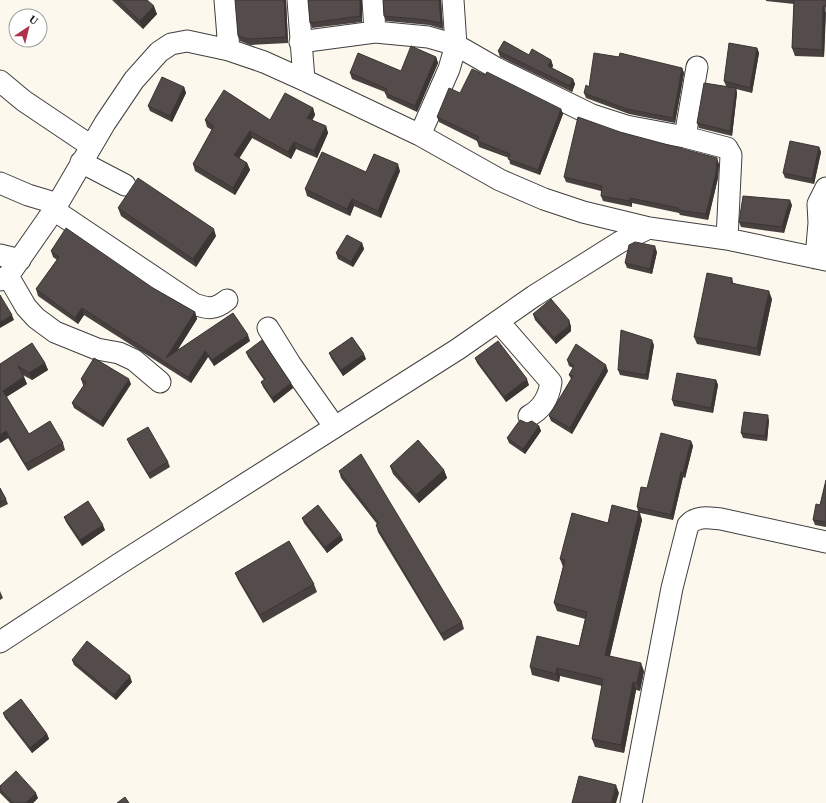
<svg xmlns="http://www.w3.org/2000/svg" width="826" height="803" font-family="Georgia,serif">
<style>
.lines{fill:none;stroke-linecap:round;stroke-linejoin:round}
.minor-casing{stroke:#3f3f3f;stroke-width:23}
.minor{stroke:#fff;stroke-width:21}
.wall{fill:#484140}
.shaded-wall{fill:#3b3534}
.building{fill:#544c4a;stroke:#3b3534}
</style>
<rect width="100%" height="100%" fill="#fdf8ed"/>
<g class="lines">
<g class="minor-casing">
<path id="minor" d="M225 0 229 50
M298 0 304 80
M373 0 375 32
M300 42 375 32 428 37 456 45 496 68 592 115 626 126 685 137 727 148 731 155 727 239
M0 81 24 101 91 146
M420 135 449 69 456 45 453 0
M685 137 697 67
M81 162 125 185
M0 183 28 195 58 204
M54 210 194 304C208 309 215 310 227 300
M0 255 20 260
M816 258 819 223 818 204 826 188
M8 276 26 307 36 318 55 332 97 349 119 353 134 360 160 382
M0 280 8 276 54 210 105 123 134 80 159 52 171 44 187 41 229 50 264 62 304 80 420 135 500 180 544 199 583 212 649 228 727 239 826 260
M498 321 551 382C549 397 542 409 529 416
M268 328 291 365 334 426
M0 642 119 564 458 349 534 296 620 242 649 228
M631 803 672 588 688 525C697 515 709 518 721 519L826 542"/>
</g>
<use href="#minor" class="minor"/>
</g>
<path class="wall" d="M112 0H147L157 14 143 29Z
M286 0 288 43 250 45 240 41 238 36Z
M308 0H362V22L312 28 310 23Z
M383 0H441L443 29 429 25 386 21 384 16Z
M766 0H826L824 57 795 56 792 48 794 4 766 1Z
M757 48 759 53 752 93 736 89 737 93 732 136 699 128 697 123 726 86 724 81Z
M498 51 529 55 551 60 553 66 552 68 573 79 575 84 572 92 500 57Z
M436 57 438 63 417 112 387 98 385 92 352 79 350 73 401 71Z
M682 68 684 73 675 123 629 114 586 98 584 93 589 87Z
M184 87 186 93 172 122 150 111 148 106Z
M460 93 561 109 563 114 540 175 510 164 509 158 479 147 477 141 439 122 437 117Z
M313 108 315 115 312 120 326 126 328 133 317 158 296 149 291 159 252 138 239 158 247 163 250 170 235 195 195 171 193 164 212 130 207 127 205 120H270Z
M620 132 719 164 718 178 708 220 680 215 679 213 632 203V207L603 201 601 196V191L566 182 564 177Z
M819 147 821 152 814 184 785 178 783 173Z
M400 171 381 218 354 206 350 216 307 196 305 189 366 172Z
M792 205 784 233 741 227 739 222Z
M118 208 216 236 196 267 121 216Z
M362 243 364 249 353 267 338 259 336 253Z
M51 251 153 288 195 312 197 319 177 351 250 341 214 366 208 357 191 383 84 315 78 324 38 296 36 289 57 260 53 257Z
M657 252 652 274 627 268 625 263Z
M734 283 772 299 760 356 697 344 694 337Z
M533 314 571 326V331L556 344 535 320Z
M654 345 648 380 620 375 618 370Z
M246 352 293 388 274 403 263 387 261 382 264 380 248 357Z
M329 353 366 359 343 376 331 358Z
M475 358 529 385 506 402 477 363Z
M567 360 608 371 572 434 551 421 549 416 571 379 569 375 573 368 569 366Z
M45 363 48 370 32 380 23 375 27 384 6 397 29 434 63 443 65 450 28 471 8 438 0 443V364Z
M81 379 131 384 103 427 74 408 72 403 84 385H83Z
M716 380 718 385 713 413 674 406 672 400Z
M769 420 767 441 743 438 741 433Z
M527 423 539 426 541 431 525 454 509 443 507 438Z
M127 439 168 462 170 467 150 479 129 444Z
M691 441 693 446 685 478 683 477 673 520 640 513 642 520 610 656 644 671 640 691 636 690 624 753 595 747 592 739 602 686 560 676 559 682 532 675 530 667 579 646 585 619 557 611 554 603 563 567 560 559 608 523 638 511 637 507 647 488Z
M390 466 444 470 447 478 419 503 393 474Z
M339 471 462 622 464 629 444 641 378 532 376 525 377 524 341 478Z
M826 480V527L815 525 813 520 820 505Z
M0 488 6 499 8 504 0 508Z
M64 517 105 530 82 546 66 522Z
M302 518 343 540 327 553 304 523Z
M235 573 314 584 317 592 263 623 238 580Z
M0 591 3 598 0 600Z
M72 660 132 682 116 700 74 665Z
M3 713 47 734 49 739 32 753 5 718Z
M0 786 38 798 33 803H10L0 793Z"/>
<path class="shaded-wall" d="M284 0H286L288 43 286 37Z
M360 0H362V22L360 16Z
M439 0H441L443 29 441 23Z
M154 6 157 14 143 29 140 21Z
M823 6 826 13 824 57 822 50Z
M757 48 759 53 752 93 750 88Z
M436 57 438 63 417 112 415 106Z
M551 60 553 66 550 71 548 66Z
M682 68 684 73 675 123 673 118Z
M573 79 575 84 572 92 570 86Z
M184 87 186 93 172 122 170 116Z
M736 88 737 93 732 136 730 131Z
M313 108 315 115 310 125 307 118Z
M561 109 563 114 540 175 538 170Z
M326 126 328 133 317 158 314 151Z
M250 131 252 138 237 162 234 155Z
M294 142 296 149 291 159 288 152Z
M819 147 821 152 814 184 812 179Z
M717 158 719 164 718 178 708 220 706 214Z
M247 163 250 170 235 195 233 188Z
M398 164 400 171 381 218 378 211Z
M630 198 632 203V207L630 201Z
M352 199 354 206 350 216 347 209Z
M790 200 792 205 784 233 782 227Z
M214 229 216 236 196 267 193 259Z
M362 243 364 249 353 267 351 262Z
M655 246 657 252 652 274 650 269Z
M732 278 734 286 731 283Z
M769 291 772 299 760 356 757 348Z
M82 308 84 315 78 324 75 318Z
M195 312 197 319 168 365 166 358Z
M12 315 14 320 0 328V322Z
M569 320 571 326V331L556 344 554 338Z
M248 335 250 341 214 366 212 360Z
M652 340 654 345 648 380 646 375Z
M205 351 208 357 191 383 188 377Z
M364 354 366 359 343 376 341 370Z
M45 363 48 370 32 380 29 373Z
M606 365 608 371 572 434 570 428Z
M24 377 27 384 5 398 3 391Z
M129 379 131 384 103 427 101 422Z
M527 379 529 385 506 402 504 397Z
M716 380 718 385 713 413 711 408Z
M291 383 293 388 274 403 272 398Z
M768 415 769 420 767 441 765 436Z
M539 426 541 431 525 454 523 449Z
M6 431 8 438 0 443V435Z
M691 441 693 446 685 478 683 473Z
M444 470 447 478 419 503 416 495Z
M681 472 683 477 673 520 671 515Z
M639 512 642 520 608 663 605 655Z
M103 525 105 530 82 546 80 540Z
M341 535 343 540 327 553 325 547Z
M641 663 644 671 640 691 637 683Z
M557 668 560 676 559 682 556 674Z
M130 676 132 682 116 700 114 695Z
M633 682 636 690 624 753 621 745Z
M47 734 49 739 32 753 30 748Z
M616 785 619 793 616 803H611Z
M36 793 38 798 33 803H26Z"/>
<path class="building" d="M118 0H147L154 6 140 21Z
M235 0H284L286 37 248 39 238 36Z
M308 0H360V16L310 23Z
M383 0H439L441 23 427 20 384 16Z
M794 0H826V6H823L822 50 792 48Z
M504 41 529 55 532 49 551 60 548 66 573 79 570 86 498 51Z
M729 43 757 48 750 88 724 81Z
M411 46 436 57 415 106 385 93 387 89 350 73 358 53 401 71Z
M594 53 619 57 620 53 682 68 673 118 627 109 584 93 586 85 589 87Z
M472 69 485 75 487 72 561 109 538 170 508 159 510 154 477 141 479 137 437 117 449 88 460 93Z
M162 77 184 87 170 116 148 106Z
M704 83 736 88 730 131 697 123Z
M224 90 270 120 285 93 313 108 307 118 326 126 314 151 294 142 288 152 250 131 234 155 247 163 233 188 193 164 214 126 205 120Z
M578 117 620 132 717 158 716 173 706 214 678 210V208L630 198V201L601 196 602 186 564 177Z
M790 141 819 147 812 179 783 173Z
M322 152 366 172 374 154 398 164 378 211 352 199 347 209 305 189Z
M138 178 214 229 193 259 118 208Z
M743 196 790 200 782 227 739 222Z
M66 228 153 288 195 312 166 358 233 313 248 335 212 360 205 351 188 377 82 308 75 318 36 289 59 257 51 251Z
M347 235 362 243 351 262 336 253Z
M635 242 655 246 650 269 625 263 629 245Z
M707 273 732 278 731 283 769 291 757 348 694 337Z
M0 295 12 315 0 322Z
M551 299 569 320V326L554 338 533 314Z
M621 330 652 340 646 375 618 370Z
M352 337 364 354 341 370 329 353Z
M262 340 291 383 272 398 261 382 265 379 246 352Z
M498 341 527 379 504 397 475 358Z
M32 343 45 363 29 373 18 366 24 377 3 391 29 434 50 421 63 443 25 464 6 431 0 435V364Z
M576 344 606 365 570 428 549 416 573 376 569 375 574 366 567 360Z
M94 358 129 379 101 422 72 403 86 382 81 379Z
M677 373 716 380 711 408 672 400Z
M744 412 768 415 765 436 741 433Z
M520 420 527 423 532 421 539 426 523 449 507 438Z
M148 427 168 462 148 474 127 439Z
M661 433 691 441 683 473 681 472 671 515 637 507 641 487 647 488Z
M418 440 444 470 416 495 390 466Z
M361 454 462 622 441 634 376 525 379 523 339 471Z
M826 480V522L813 520 816 504 820 505Z
M0 488 6 499 0 502Z
M88 501 103 525 80 540 64 517Z
M318 505 341 535 325 547 302 518Z
M612 505 639 512 605 655 641 663 637 683 633 682 621 745 592 739 603 679 557 668 556 674 530 667 537 636 579 646 587 612 554 603 565 560 560 559 572 513 608 523Z
M289 541 314 584 260 615 235 573Z
M87 641 130 676 114 695 72 660Z
M21 699 47 734 30 748 3 713Z
M16 771 36 793 26 803H13L0 789V786Z
M579 776 616 785 611 803H572Z
M125 797 129 803H117Z"/>
<g transform="translate(28 28) rotate(35)"><circle r="19" fill="#ffffff" stroke="#9e9e9e"/>
<path d="M0-3L7 15L0 10L-7 15Z" fill="#ad3349"/>
<text y="-6" font-size="11" font-weight="bold" text-anchor="middle" fill="#0c0c0c">U</text>
</g>
</svg>
